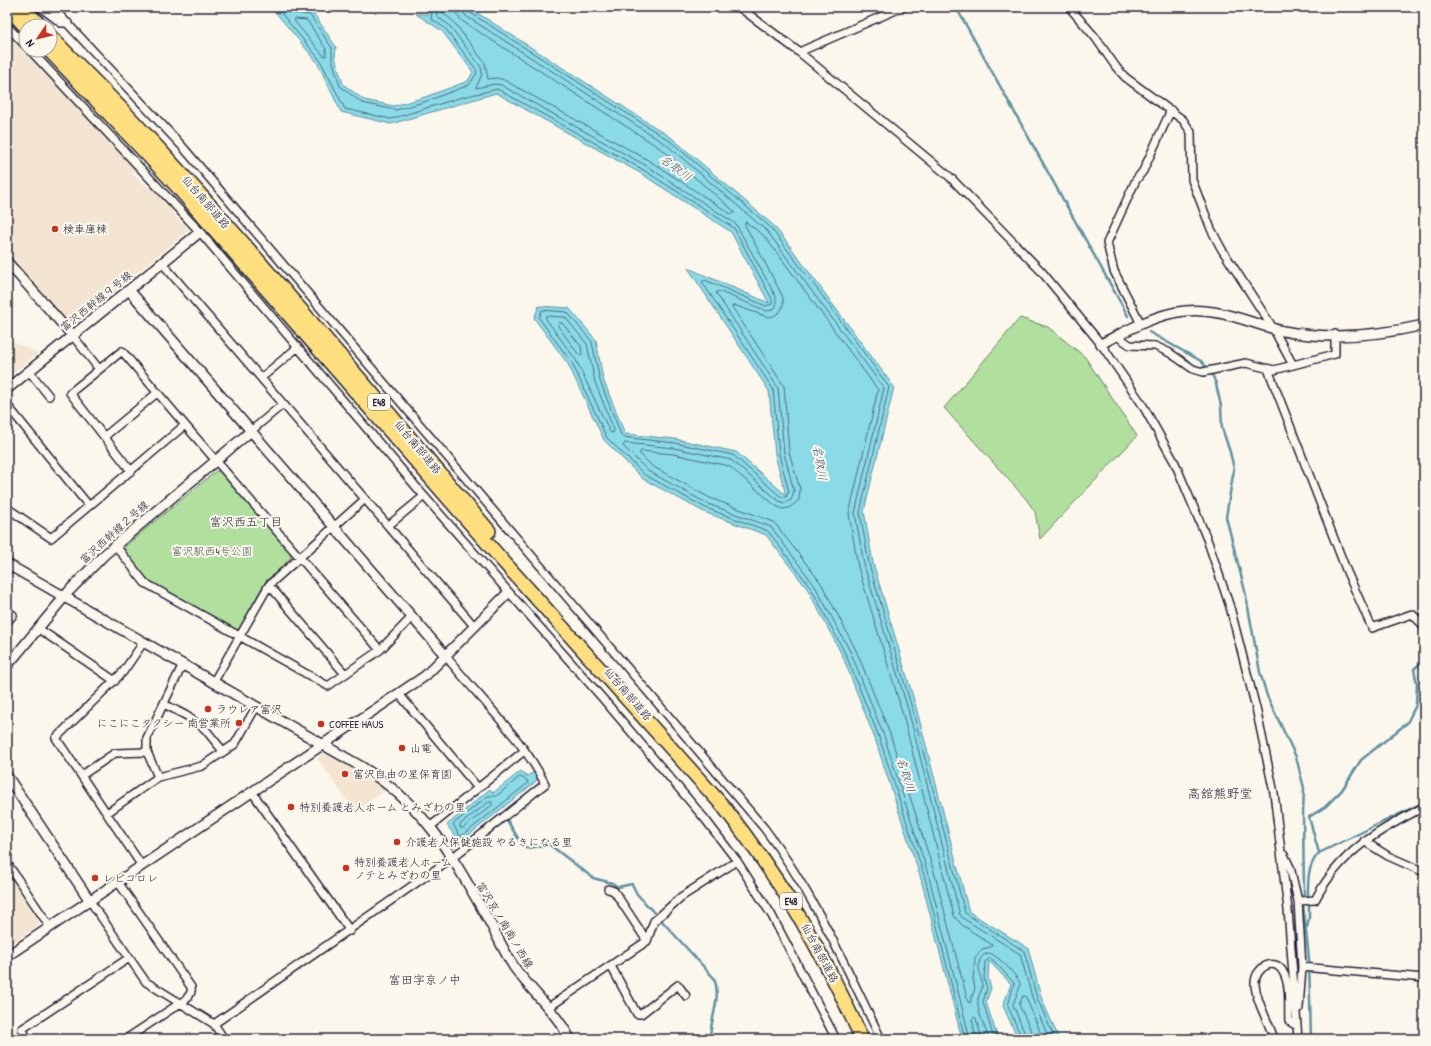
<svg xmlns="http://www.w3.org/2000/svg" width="1431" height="1046" font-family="'Patrick Hand','Klee One',sans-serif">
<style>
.built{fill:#f4e5d2}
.green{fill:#b1df9d;stroke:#6a806c}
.water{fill:#8bdae7;stroke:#6190a2}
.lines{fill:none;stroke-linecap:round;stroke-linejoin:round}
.shore{stroke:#4c6c80;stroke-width:1}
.stream{stroke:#6190a2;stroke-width:2.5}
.minor-casing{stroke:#22223b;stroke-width:10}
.tertiary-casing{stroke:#22223b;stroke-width:12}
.motorway-casing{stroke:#22223b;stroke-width:16}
.minor{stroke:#fbf7ec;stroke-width:7}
.tertiary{stroke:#fbf7ec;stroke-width:9}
.motorway{stroke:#fedf80;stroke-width:13}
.poi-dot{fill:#c8321e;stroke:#fbf7ec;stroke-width:1.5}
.labels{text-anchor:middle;stroke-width:4;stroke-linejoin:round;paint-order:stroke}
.shield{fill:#fbf7ec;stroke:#636270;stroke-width:1}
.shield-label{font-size:10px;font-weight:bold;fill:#22223b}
.street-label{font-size:11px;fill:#22223b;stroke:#fbf7ec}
.poi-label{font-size:11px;fill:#22223b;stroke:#fbf7ec;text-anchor:start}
.park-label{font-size:11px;fill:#4d5b58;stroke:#fbf7ec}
.water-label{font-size:12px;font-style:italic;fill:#42596f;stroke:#fbf7ec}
.neighbourhood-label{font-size:12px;fill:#22223b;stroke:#fbf7ec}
.quarter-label{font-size:13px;fill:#22223b;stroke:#fbf7ec}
</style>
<rect width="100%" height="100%" fill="#fbf7ec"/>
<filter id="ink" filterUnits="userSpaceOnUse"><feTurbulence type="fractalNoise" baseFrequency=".025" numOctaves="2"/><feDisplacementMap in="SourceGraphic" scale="8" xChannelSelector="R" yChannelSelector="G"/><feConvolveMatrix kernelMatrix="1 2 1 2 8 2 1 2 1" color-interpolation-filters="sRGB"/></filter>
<g filter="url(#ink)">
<path class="built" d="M7 31 137 169 132 174 168 203 174 210 172 212 189 230 77 322 65 320 7 257Z
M7 339 38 353 7 378Z
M323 754H330L387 789 355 812 317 758Z
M7 872 38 919V926L7 946Z
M7 1018 15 1029 21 1039H7Z"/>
<path class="green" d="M1020 318 1048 327 1085 357 1137 436 1040 539 1035 512 1026 499 944 408Z
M216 471 221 472 291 553 290 559 265 582 239 629 232 630 148 581 124 552 125 546Z"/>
<path class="water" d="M271 7H294L295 9 312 11 336 47 335 57 343 84 364 100 394 106 425 97 468 81 473 72 442 31 416 14H429L423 7H468L672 138 773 225 789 245 894 387 864 511 873 563 916 707 969 912 1028 948 1041 997 1059 1039H1018L1003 1006 1011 984 989 961 988 978 991 988 986 1002 998 1039H962L921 879 875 739 843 657 808 590 766 535 704 512 643 479 604 440 568 364 534 318 539 306 569 308 596 340 603 379 625 434 675 439 736 452 786 495 775 455 769 391 688 268 769 303 731 232 640 173 496 93 391 124 341 112 317 62Z
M521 771 527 776 534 772 537 779 535 782 460 842 458 841 447 825 448 824 490 789 493 793Z"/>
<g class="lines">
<path class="shore" d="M276 7 320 60 345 109 391 119 459 98 497 89 642 169 734 228 772 299V304L766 306 705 280 702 282 773 389 779 454 789 492 786 497H781L733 455 675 443 622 437 600 381 592 342 567 312 542 310 539 318 572 363 607 438 645 475 706 508 768 531 811 588 846 655 879 737 925 878 965 1039
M291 7 293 13 310 15 332 48V59L340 86 362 103 396 110 427 101 469 85 477 73 476 69 445 28 431 19 432 12 429 7
M436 7 437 17 449 25 481 67 482 74 476 88 495 84 501 85 645 165 736 224 776 297V307L772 310 767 311 718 291 716 293 778 388 784 453 794 491 791 500 785 503 779 501 731 460 674 448 625 443 623 446 648 471 708 504 771 527 815 586 851 653 884 736 929 877 970 1039
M442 7 444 14 453 21 485 63 488 79 497 78 504 80 648 160 731 214 734 213V211L663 150 462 21 457 15 456 7
M462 7 463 12 466 16 667 145 767 231 884 388 855 513 864 565 908 709 960 915 964 919 1020 954 1033 1000 1049 1039
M467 7 469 12 670 141 770 227 818 290 889 387 860 512 869 564 912 708 965 913 1024 951 1037 998 1055 1039
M295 19 307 20 326 49V56L323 55 295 22Z
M746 222 763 235 778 254 878 390 849 514 858 567 902 711 954 916 961 924 992 945 991 947 982 949 975 958 973 979 975 988 970 1003 968 1002 935 875 890 734 856 650 821 583 774 522 710 498 652 466 639 453 641 451 673 454 729 466 776 506 783 509 789 508 799 500 800 489 789 452 784 386 732 307 734 305 768 317C780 316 786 306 782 295L745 225Z
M546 316 565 317 587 344 595 382 614 430 613 433 610 432 576 360 546 319Z
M559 323H562L581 346 582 355H579L558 326Z
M520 777 527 780 528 783 462 836 459 835 453 824 488 796H496Z
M489 802H492V805L463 828H460V825Z
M976 1039 972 1019 974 1017 976 1018 982 1039
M989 1039C986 1030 976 1009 978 1000 978 996 981 992 982 988 983 978 971 957 989 953 996 954 1019 977 1020 984 1020 991 1014 999 1013 1005L1027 1039
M994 1039 983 1002 987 988 984 979 985 962 990 958 993 960 1014 983 1008 1006 1022 1039
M1033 1039 1032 1032 1019 1005 1023 996 1026 997 1043 1039"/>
<path class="stream" d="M956 7 1128 316
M1149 332 1201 361 1208 369
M1212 374 1216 384 1221 406 1222 428 1230 452 1234 469 1226 517 1245 591 1260 672 1267 696 1296 757 1304 788 1303 813 1304 897
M507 820 522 845 527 848 550 845 593 878 612 883 618 887 632 884 637 894 656 915
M1319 853 1309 817 1325 807 1342 790 1361 760 1407 723 1416 705 1417 684 1414 669 1424 660
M1308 897C1308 880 1307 866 1319 853L1424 802
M1303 904 1309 959 1311 1039
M660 919 714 978C722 998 710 1019 710 1039
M1307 927 1309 918V903"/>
<g class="minor-casing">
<path id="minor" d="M40 7 61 23H68
M52 7 182 146 764 828C813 892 846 967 881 1039
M739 7 799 52 950 177 1042 272 1101 344 1142 404 1175 463 1207 539 1230 607 1256 708 1274 793 1288 910 1298 1039
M1069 7 1095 37 1116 67 1125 77 1183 120 1191 132 1192 180 1211 229 1221 248 1273 328 1293 365
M7 26 26 46
M30 50 200 232 424 496 604 700 705 819 737 861 771 914 836 1039
M799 52 903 7
M162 263 475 627
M1141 324 1114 271 1107 243 1136 180 1143 171 1171 110
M73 336 99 369
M1117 336 1130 345 1155 346 1170 353 1193 369 1203 372 1246 363 1274 370 1335 354V334
M1268 369 1347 572 1372 628 1412 614 1424 626
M29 371 49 396
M261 378 298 347
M7 405 89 506
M251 431 283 404
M105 436 157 393
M131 471 70 393 122 351 185 425
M7 508 51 538 185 425 380 650
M389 525 424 496
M115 545 145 583 328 686 380 650 412 617
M269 585 345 674
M7 611 13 615 7 622
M39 629 115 681
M213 683 269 585 365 499
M399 694 478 788
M164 704 187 716 205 729 223 751
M147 752V738L182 666
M82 775 115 753 147 752 158 777 107 813
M158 777 202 766 235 744 256 707
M252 792 350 931
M431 826 524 751
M1364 841 1388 856 1424 872
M1284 855 1290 867 1298 901 1315 900C1340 852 1377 831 1424 807
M7 863 50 927
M142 866 56 738 123 672 143 643
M118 882 191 987C192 993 190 995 185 1000L126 1039
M608 889 614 891 647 941
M90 901 146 982 214 1024 224 1039
M1298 901 1302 967 1424 978
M611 966 637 1014H641L678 985 686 996
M549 1007 647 941 654 921 661 915 681 897 737 861
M1299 1008 1302 967
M214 1024 452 858 545 784C523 738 477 696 445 655
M28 1039 22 1029 129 958
M1274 1039C1269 1022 1255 1000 1255 983 1255 968 1274 956 1283 972 1291 985 1288 1007 1289 1021L1297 1026"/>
</g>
<g class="tertiary-casing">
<path id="tertiary" d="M7 262 73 336
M129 290 445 655
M1101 344C1128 330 1155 314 1185 311 1218 307 1252 324 1283 331 1328 340 1380 335 1424 325
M7 389 200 232
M7 564 362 767C427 807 451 855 488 919 497 935 504 952 514 967 532 992 556 1012 570 1039
M7 666 70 590 104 555 251 431
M7 776 90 901
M7 956 425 676 508 593"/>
</g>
<g class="motorway-casing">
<path id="motorway" d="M7 7 26 27
M22 7 41 26
M50 36C82 69 116 102 147 136 265 264 376 399 489 531
M49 50 174 183 502 560 723 806C782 881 823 952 862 1039"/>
</g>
<use href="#minor" class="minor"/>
<use href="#tertiary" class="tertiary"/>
<use href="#motorway" class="motorway"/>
</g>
</g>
<g class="poi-dot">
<circle cx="55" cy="229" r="4"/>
<circle cx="208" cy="709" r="4"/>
<circle cx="239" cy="723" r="4"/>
<circle cx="321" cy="724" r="4"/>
<circle cx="402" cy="748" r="4"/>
<circle cx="345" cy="774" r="4"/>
<circle cx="291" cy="807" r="4"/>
<circle cx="397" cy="842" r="4"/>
<circle cx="346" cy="868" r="4"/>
<circle cx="95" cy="878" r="4"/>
</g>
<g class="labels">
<g class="shield">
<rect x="368" y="394" width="22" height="16" rx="3"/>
<rect x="780" y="893" width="22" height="16" rx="3"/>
</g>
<g class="shield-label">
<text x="379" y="406">E48</text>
<text x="791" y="905">E48</text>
</g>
<g class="street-label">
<text transform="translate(206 202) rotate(49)" y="4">仙台南部道路</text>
<text transform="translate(96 301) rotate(-39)" y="4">富沢西幹線９号線</text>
<text transform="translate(418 447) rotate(50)" y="4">仙台南部道路</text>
<text transform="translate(114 532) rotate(-42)" y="4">富沢西幹線２号線</text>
<text transform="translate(628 694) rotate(49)" y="4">仙台南部道路</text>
<text transform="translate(505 925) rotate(59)" y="4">富沢京ノ南南ノ西線</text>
<text transform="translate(820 953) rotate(62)" y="4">仙台南部道路</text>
</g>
<g class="poi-label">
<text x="63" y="233">検車庫棟</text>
<text x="216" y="713">ラウレア富沢</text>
<text x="231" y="727" text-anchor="end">にこにこタクシー 南営業所</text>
<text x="329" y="728">COFFEE HAUS</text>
<text x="410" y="752">山電</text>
<text x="353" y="778">富沢自由の星保育園</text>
<text x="299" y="811">特別養護老人ホーム とみざわの里</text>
<text x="405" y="846">介護老人保健施設 やるきになる里</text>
<text x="354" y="866">特別養護老人ホーム<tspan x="354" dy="13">ノテとみざわの里</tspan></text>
<text x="103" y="882">レピコロレ</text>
</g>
<g class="park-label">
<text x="212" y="555">富沢駅西4号公園</text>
</g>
<g class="water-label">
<text transform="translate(676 168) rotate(35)" y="4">名取川</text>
<text transform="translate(820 463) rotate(80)" y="4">名取川</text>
<text transform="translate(906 775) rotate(72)" y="4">名取川</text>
</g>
<g class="neighbourhood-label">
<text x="246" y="526">富沢西五丁目</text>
<text x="425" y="984">富田字京ノ中</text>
</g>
<g class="quarter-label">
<text x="1220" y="798">高舘熊野堂</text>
</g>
</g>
<rect width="1431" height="1046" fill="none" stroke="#fbf7ec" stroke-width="24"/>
<rect x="12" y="12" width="1407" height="1022" fill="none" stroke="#22223b" stroke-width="1.5" filter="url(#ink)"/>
<g transform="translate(38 38) rotate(235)"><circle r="19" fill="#fbf7ec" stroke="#a4a2a5"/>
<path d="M0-3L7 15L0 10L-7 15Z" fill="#c8321e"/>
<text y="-6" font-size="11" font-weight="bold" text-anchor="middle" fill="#22223b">N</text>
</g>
</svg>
